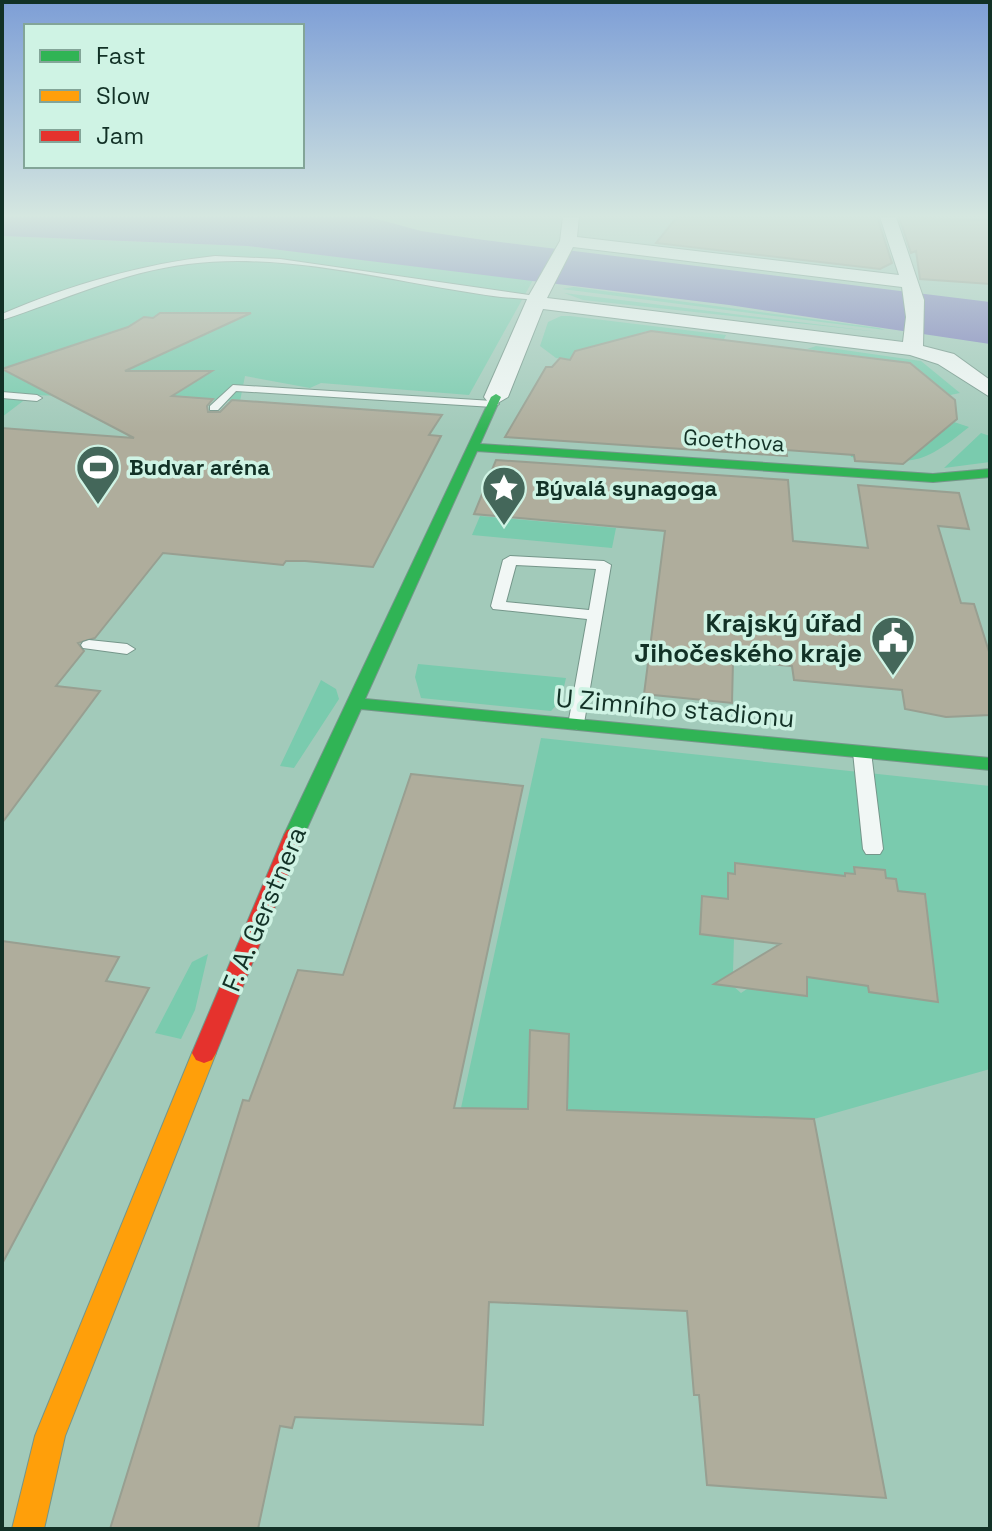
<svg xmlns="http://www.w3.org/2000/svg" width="992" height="1531" font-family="'Space Grotesk',sans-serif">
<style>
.green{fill:#7acbae;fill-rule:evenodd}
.water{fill:#7d7ebb}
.building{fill:#afad9c;stroke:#989f91;stroke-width:2}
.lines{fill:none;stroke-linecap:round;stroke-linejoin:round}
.lane-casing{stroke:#75968a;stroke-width:2}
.street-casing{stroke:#75968a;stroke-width:2}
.fast-casing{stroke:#75968a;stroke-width:2}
.slow-casing{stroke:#75968a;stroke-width:2}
.jam-casing{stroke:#75968a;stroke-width:2}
.lane{fill:#f1f7f5;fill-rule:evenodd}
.street{fill:#f1f7f5;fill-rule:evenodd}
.fast{fill:#30b455;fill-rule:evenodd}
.slow{fill:#ff9f0a;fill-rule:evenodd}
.jam{fill:#e5322d;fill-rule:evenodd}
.labels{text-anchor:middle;stroke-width:7;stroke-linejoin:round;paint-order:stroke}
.far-street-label{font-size:22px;fill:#123126;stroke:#cff3e4}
.far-poi-label{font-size:22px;font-weight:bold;fill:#123126;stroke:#cff3e4;text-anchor:start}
.poi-label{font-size:26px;font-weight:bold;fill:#123126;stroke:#cff3e4;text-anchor:end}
.street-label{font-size:26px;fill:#123126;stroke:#cff3e4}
</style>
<rect width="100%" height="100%" fill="#a2caba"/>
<path class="green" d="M2 236 247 246 533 280 469 395 321 383 310 388 245 376 240 401 31 395 2 417Z
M574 287 879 328 885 330 562 289Z
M564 293 879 332 583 300Z
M561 316H570L726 335 724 339 647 331 582 352 570 360 556 358 540 346 548 322Z
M816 346 921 361 960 393 950 395 910 363 807 349Z
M954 422 969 427C917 469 914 462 851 457L850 450 906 454 920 450Z
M981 433 990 436V462L944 468Z
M480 516 616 528 612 548 472 535Z
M418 664 566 678 561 700 551 711 421 698 415 677Z
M321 680 336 689 339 699 294 768 280 766Z
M541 738 990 786V1069L814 1119 461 1108ZM736 863 846 882 855 874V867L885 870 886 878 896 880 898 891 926 895 936 998 927 1000 869 992 868 986 807 977V996L750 987 741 993 724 978 733 972 734 938 700 933 702 896 734 900 735 892 728 890V874H735ZM530 1031 569 1034 568 1059 530 1056Z
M208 954 195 1010 181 1039 155 1033 192 962Z"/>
<path class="water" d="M2 217H370L421 231 484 240 990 302V344L729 305 247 246 2 236Z"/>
<path class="building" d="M677 217H877L892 263 880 269 656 243Z
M899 217 990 220V284L920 279 916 251 911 253Z
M160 313H251L125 371H212L172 396 213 399 207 406 208 412H220L232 400 442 415 429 435 441 436 373 567 305 561H286L283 565 163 553 95 638 78 643 84 651 56 686 100 691 2 823V428L134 438 2 369 128 327 144 317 153 318Z
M651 331 910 363 955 400 957 419 903 464 855 461 854 455 786 450 787 456 505 437 546 367H552L560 358 570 360 575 351Z
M496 460 788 480 793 541 868 548 858 485 959 493 969 529 938 526 961 603 974 604 990 655V715L946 717 905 709 902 690 794 680 792 666 733 661 732 703 644 694 665 531 474 514Z
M411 774 523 786 454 1108 528 1109 530 1030 569 1034 567 1110 814 1119 886 1498 707 1485 699 1395H694L687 1311 489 1302 483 1425 295 1417 292 1428 280 1426 258 1529H110L243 1100 249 1101 298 970 343 975Z
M735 863 845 876V873L855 874 854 867 885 870 886 878 896 879 898 891 925 894 938 1002 869 992 868 986 807 977V996L714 984 780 944 700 934 702 896 728 899V873L735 874Z
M2 941 119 957 106 981 149 988 2 1264Z"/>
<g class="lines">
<g class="lane-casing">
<path id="lane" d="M215 256 280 259 543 297 538 300 501 297C398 284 291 251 188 264 122 272 64 300 2 320V314C70 285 141 264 215 256Z
M233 385 493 401 499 404 493 407 236 391 218 410H210V406Z
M2 392 37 395 42 398 37 401 2 398Z
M510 556 604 561 611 565 583 729 577 730 568 725 587 619 493 609 491 606 503 560ZM516 565 596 569 589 610 506 602Z
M89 640 127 644 135 649 127 654 83 648 81 645 83 642Z
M862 746 871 752 883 849 880 854H866L863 849 853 752Z"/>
</g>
<g class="street-casing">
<path id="street" d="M563 217H579L577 237 899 275 880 217H896L924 300 923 346 954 354 990 380V397L938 364 910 355 543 309 508 397 496 404 488 402 484 397 528 297 560 241ZM573 247 902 287 906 317 903 342 547 298Z"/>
</g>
<g class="fast-casing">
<path id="fast" d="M496 394 501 397 480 444 933 474 990 469V477L933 482 477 451 365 699 990 758V770L361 709 304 835 301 840H287L284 835 491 397Z"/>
</g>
<g class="slow-casing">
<path id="slow" d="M204 1043 212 1046 216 1053 65 1436 44 1529H12L35 1436 192 1053 196 1046Z"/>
</g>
<g class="jam-casing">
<path id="jam" d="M294 828 301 830 304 835 216 1053 212 1060 204 1063 196 1060 192 1053 284 835 287 830Z"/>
</g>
<use href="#lane" class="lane"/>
<use href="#street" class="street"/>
<use href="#fast" class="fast"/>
<use href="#slow" class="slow"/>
<use href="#jam" class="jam"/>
</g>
<linearGradient id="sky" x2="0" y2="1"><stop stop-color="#7d9ed6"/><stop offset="0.5" stop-color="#d5e7e0"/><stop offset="1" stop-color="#d5e7e0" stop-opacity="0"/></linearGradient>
<rect width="992" height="432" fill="url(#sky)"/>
<defs>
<g id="stadium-pin" transform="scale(2.3)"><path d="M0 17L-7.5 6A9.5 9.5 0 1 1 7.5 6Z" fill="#44675a" stroke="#cff3e4"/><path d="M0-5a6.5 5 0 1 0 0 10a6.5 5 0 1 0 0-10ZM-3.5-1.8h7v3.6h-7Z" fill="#fff"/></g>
<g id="sight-pin" transform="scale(2.3)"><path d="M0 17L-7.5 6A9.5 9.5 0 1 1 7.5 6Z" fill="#44675a" stroke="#cff3e4"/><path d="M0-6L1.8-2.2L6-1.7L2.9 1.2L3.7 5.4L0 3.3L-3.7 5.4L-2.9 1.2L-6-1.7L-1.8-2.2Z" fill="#fff"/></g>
<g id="civic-pin" transform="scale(2.3)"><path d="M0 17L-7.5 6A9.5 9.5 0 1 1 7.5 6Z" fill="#44675a" stroke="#cff3e4"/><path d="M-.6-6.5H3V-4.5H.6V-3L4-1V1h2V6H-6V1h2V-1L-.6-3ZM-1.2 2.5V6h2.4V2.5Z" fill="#fff"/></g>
</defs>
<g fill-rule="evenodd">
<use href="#stadium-pin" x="98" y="467"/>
<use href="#sight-pin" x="504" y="488"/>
<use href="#civic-pin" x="893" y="638"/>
</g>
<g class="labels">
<g class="far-street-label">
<text transform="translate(734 440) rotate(4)" y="8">Goethova</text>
</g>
<g class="far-poi-label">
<text x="129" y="475">Budvar aréna</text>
<text x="535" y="496">Bývalá synagoga</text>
</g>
<g class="poi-label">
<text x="862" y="632">Krajský úřad<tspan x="862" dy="30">Jihočeského kraje</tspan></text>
</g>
<g class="street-label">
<text transform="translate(675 708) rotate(5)" y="9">U Zimního stadionu</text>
<text transform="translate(264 909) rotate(-67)" y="9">F. A. Gerstnera</text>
</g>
</g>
<rect width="992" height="1531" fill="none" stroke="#123126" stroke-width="8"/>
<rect x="24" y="24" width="280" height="144" fill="#cff3e4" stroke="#83a598" stroke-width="2"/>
<rect x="40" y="50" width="40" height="12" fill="#30b455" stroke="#83a598" stroke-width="2"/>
<text x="96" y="64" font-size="24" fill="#123126">Fast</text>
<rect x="40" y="90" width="40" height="12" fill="#ff9f0a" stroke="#83a598" stroke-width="2"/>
<text x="96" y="104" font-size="24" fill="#123126">Slow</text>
<rect x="40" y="130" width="40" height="12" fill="#e5322d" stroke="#83a598" stroke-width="2"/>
<text x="96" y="144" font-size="24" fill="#123126">Jam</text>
</svg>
